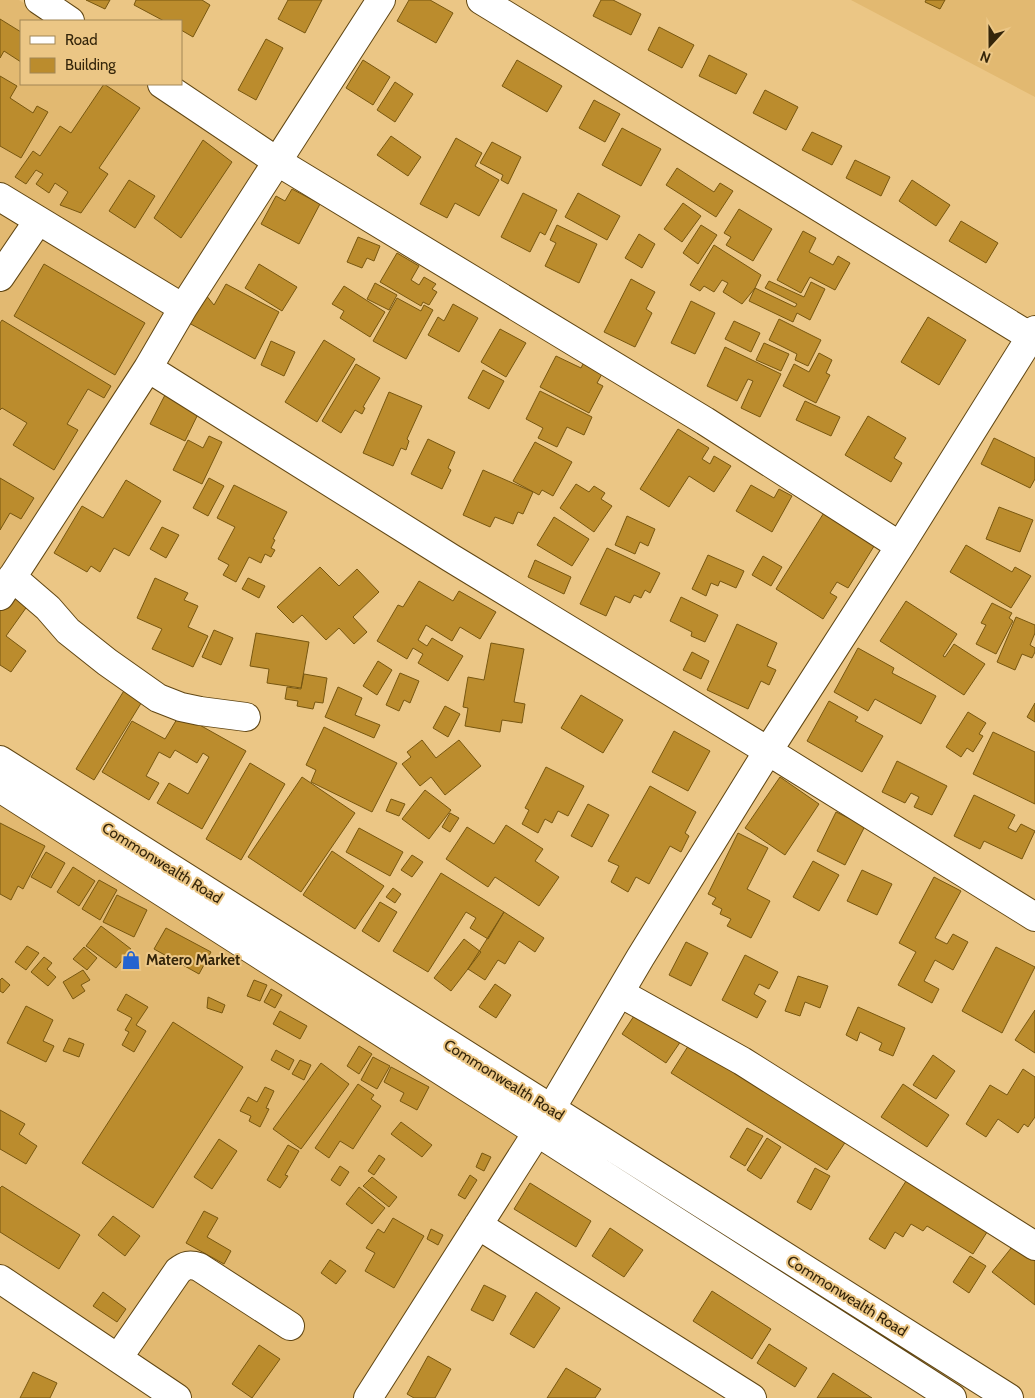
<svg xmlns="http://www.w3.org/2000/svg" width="1035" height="1398" font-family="Cabin,sans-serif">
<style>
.built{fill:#e2b971}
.building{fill:#bb8c2d;stroke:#785710}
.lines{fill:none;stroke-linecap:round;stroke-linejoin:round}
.street-casing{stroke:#604613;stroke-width:30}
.secondary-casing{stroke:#604613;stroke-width:30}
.street{stroke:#fff;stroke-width:28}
.secondary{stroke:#fff;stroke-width:28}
.labels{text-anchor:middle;stroke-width:4;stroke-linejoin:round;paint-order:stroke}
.street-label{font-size:15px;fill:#34250a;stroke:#ebc685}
.poi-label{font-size:15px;font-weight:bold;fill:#34250a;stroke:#ebc685;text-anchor:start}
</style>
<rect width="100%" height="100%" fill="#ebc685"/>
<path class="built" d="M0 0H19L52 21H21V84H150L276 163 0 592Z
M851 0H1035V97Z
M0 797 524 1124 364 1398H180L0 1280Z"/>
<path class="building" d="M86 0H110L105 9Z
M136 0H202L210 5 193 37 181 30V21H164L134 5Z
M288 0H322L305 33 278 19Z
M409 0H430L453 13 436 43 397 21Z
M601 0H613L641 14 631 35 593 16Z
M926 0H945L940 9 925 2Z
M0 19 21 32V62L4 51 0 58Z
M659 27 694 45 682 68 648 50Z
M266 39 283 48 256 100 238 90Z
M709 55 747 74 736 94 699 76Z
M363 60 390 77 373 105 346 88Z
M517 60 562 86 547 112 502 86Z
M0 76 17 86 10 98 33 113 37 106 48 112 21 158 0 146Z
M395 82 413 94 395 122 377 110Z
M104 84 140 108 99 168 108 174 81 213 60 205 68 192 55 183 49 193 36 184 43 174 36 170 26 184 15 177 33 151 40 156 60 126 71 133Z
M765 90 798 107 786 130 753 113Z
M594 100 620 114 605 142 579 128Z
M622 128 661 149 641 186 602 165Z
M812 132 842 146 832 165 802 150Z
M391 136 421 157 408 176 377 155Z
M456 138 482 153 475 166 499 180 479 216 455 203 447 218 420 204Z
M203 140 232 162 181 238 154 218Z
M492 142 521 157 508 184 501 180 503 175 480 163Z
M855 160 890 177 881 196 846 178Z
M677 168 714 192 720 183 733 191 716 217 666 185Z
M129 180 155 196 135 228 109 211Z
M912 180 950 205 936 226 899 201Z
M292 189 320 204 299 244 261 224 276 196 285 201Z
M523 193 557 210 545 235 540 232 530 252 501 237Z
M578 193 620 216 607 240 565 217Z
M683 203 701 216 682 242 664 229Z
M739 209 772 229 753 261 726 245 731 237 724 233Z
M961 221 998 243 986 263 949 241Z
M557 225 597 244 579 283 545 266 556 243 550 240Z
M701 225 717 235 698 264 683 253Z
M803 231 816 238 809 252 833 265 838 256 850 263 835 290 810 277 801 293 777 280Z
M639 234 655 244 642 268 625 258Z
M358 237 380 246 374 261 367 258 362 268 347 262Z
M714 245 761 275 755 288 742 304 723 292 728 283 722 280 714 292 704 286 700 291 690 285Z
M397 253 419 266 411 280 419 285 424 277 436 284 432 289 437 292 429 305 423 302 421 306 380 282Z
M44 264 145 323 115 375 14 316Z
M259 264 297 287 282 311 245 288Z
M631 279 655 292 646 309 652 313 635 347 604 332Z
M769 281 804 297 811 282 825 289 810 320 797 313 793 322 749 301 755 288 795 307 797 304 765 288Z
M375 283 397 295 389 310 367 299Z
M226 284 279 312 255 359 189 323 205 294 214 305Z
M344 286 385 312 370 337 340 318 344 311 332 304Z
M397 298 421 311 424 305 433 310 406 359 373 341Z
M691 301 715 313 695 354 671 343Z
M453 304 478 318 459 352 428 335 438 317 444 321Z
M928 317 966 340 939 385 901 362Z
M779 319 821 340 808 366 795 360 797 354 769 340Z
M2 320 111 386 104 398 88 389 67 424 78 430 54 470 13 445 27 423 2 408 0 410V323Z
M734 321 760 333 751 352 725 339Z
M500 329 526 343 506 377 481 362Z
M324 340 355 359 317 422 285 402Z
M271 341 295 352 284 376 261 365Z
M764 343 789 354 781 371 756 360Z
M725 347 781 374 760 417 741 408 753 381 748 379 737 401 707 386Z
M819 353 832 360 826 373 830 375 816 403 783 386 794 364 809 372Z
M556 356 581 368 584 362 603 372 597 383 603 386 589 413 540 387Z
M356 364 380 378 363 407 365 408 362 414 355 410 341 433 322 421Z
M483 370 504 381 489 409 468 398Z
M540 391 592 417 584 435 567 427 557 447 538 438 543 428 526 419Z
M389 392 422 406 407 439 409 441 406 450 401 448 393 466 363 453Z
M165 395 199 412 185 441 150 424Z
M805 401 840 417 831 436 796 420Z
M868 416 906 438 894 458 902 463 891 482 845 455Z
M678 429 709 448 702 459 710 464 714 456 731 466 714 492 689 476 669 507 640 489Z
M209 436 222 442 202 484 173 470 188 440 203 448Z
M994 438 1035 458V479L1030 488 981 464Z
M428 439 455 452 448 468 451 470 442 489 411 474Z
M535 442 572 462 553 496 542 490 539 495 513 481Z
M483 470 533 492 523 514 518 512 513 524 495 517 490 527 463 515Z
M0 478 34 498 21 519 10 513 0 530Z
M209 478 224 486 208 516 193 508Z
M126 480 161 501 129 556 114 548 100 572 91 566 87 572 54 553 82 506 103 518Z
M576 484 589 492 594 486 605 493 601 499 612 506 594 532 560 508Z
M234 485 287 512 273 539 275 540 271 548 275 550 271 557 265 554 261 563 249 557 236 582 223 575 229 565 218 559 235 527 217 518Z
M751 485 774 498 779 489 792 496 772 532 736 511Z
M999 507 1033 520 1020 552 986 539Z
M825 511 876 543 848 588 837 582 830 593 837 597 823 619 776 589Z
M627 516 655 529 648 546 640 542 635 554 615 545Z
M554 517 589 539 572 566 537 545Z
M162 527 179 535 166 558 150 549Z
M966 545 1012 572 1015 567 1031 576 1011 608 950 572Z
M607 548 660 573 650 593 645 590 641 598 634 595 630 603 615 596 606 616 580 604Z
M708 555 744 571 736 588 720 581 718 586 711 583 706 596 692 589Z
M763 556 782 567 771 586 752 575Z
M535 560 571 577 564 594 528 577Z
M320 567 339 586 357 569 379 592 353 617 367 632 354 644 339 628 326 640 302 615 293 623 277 607Z
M155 578 188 593 184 600 198 606 188 627 208 636 193 667 152 649 162 629 137 618Z
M248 578 265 586 259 598 242 589Z
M419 581 453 601 459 591 496 612 480 639 460 627 452 641 426 625 418 640 427 646 432 638 463 656 448 681 418 663 423 654 413 648 407 659 377 641 398 605 403 607Z
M17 587 33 598 6 636 26 651 11 672 0 665V611Z
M681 597 718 615 705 642 691 636 692 632 670 621Z
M906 601 957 634 943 656 945 657 954 644 985 664 964 695 880 641Z
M992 603 1012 613 1009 618 1013 621 996 654 976 644 986 625 981 623Z
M1016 617 1035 625V633L1030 645 1035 648V652L1032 658 1022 654 1015 670 997 662Z
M737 624 777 643 767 666 776 670 769 685 761 681 748 709 707 690Z
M214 630 233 638 221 665 202 657Z
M256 633 309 642 301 688 267 683 269 669 250 666Z
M491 643 524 649 514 702 525 704 522 723 502 720 500 732 465 726 468 708 463 707 468 677 484 680Z
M858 648 894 668 892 673 936 696 921 724 875 699 868 711 834 692Z
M692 652 709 661 701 679 683 670Z
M378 661 392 670 377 695 363 686Z
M400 673 419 681 410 703 404 700 399 711 386 705Z
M304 674 327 678 323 703 315 702 313 709 297 706 298 701 285 699 287 687 301 689Z
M338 687 362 698 355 715 380 725 374 738 325 717Z
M125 689 143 700 94 780 76 769Z
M581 695 623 720 603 753 561 728Z
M829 701 858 717 855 721 883 736 862 772 807 741Z
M1035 703V722L1027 717Z
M445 706 460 714 448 737 433 728Z
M968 712 986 723 979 734 983 736 973 752 967 748 961 757 946 747Z
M180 714 246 751 202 829 157 803 169 783 188 794 209 757 203 753 197 763 175 750 170 758 159 752 146 776 159 783 149 800 102 772 132 721 165 739Z
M324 727 397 763 372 812 311 782 316 770 306 765Z
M674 731 710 751 688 791 652 772Z
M993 732 1035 752V804L973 774Z
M422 740 436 758 459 740 481 766 445 795 431 777 420 786 402 764 411 757 407 752Z
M897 761 947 786 932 815 914 807 919 797 911 793 905 803 882 792Z
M250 763 285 784 241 860 206 839Z
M546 767 584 786 568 816 558 811 552 823 545 819 538 833 522 824 529 810 525 808Z
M302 777 355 813 301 892 248 857Z
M780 777 819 804 785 855 745 828Z
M650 786 696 812 685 833 689 836 681 852 670 846 649 884 636 877 628 892 611 882 619 866 608 861Z
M425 790 451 810 429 839 402 819Z
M974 795 1015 815 1008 828 1016 832 1021 824 1035 831 1022 859 984 841 980 849 954 836Z
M391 799 405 804 399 816 386 811Z
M588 804 609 815 592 847 571 836Z
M836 812 865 826 845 865 817 851Z
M450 813 459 818 450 832 442 827Z
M0 823 45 846 23 889 18 886 11 900 0 894Z
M506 825 543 849 535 861 559 877 539 906 495 877 488 887 446 859 467 827 494 844Z
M359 828 403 852 390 876 346 852Z
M738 833 768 848 747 889 770 901 751 938 727 926 731 919 720 914 722 909 712 904 716 898 708 894Z
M332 851 384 886 355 929 303 895Z
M46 852 65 863 51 888 31 877Z
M412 855 423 862 412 877 401 870Z
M813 861 839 875 819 911 793 897Z
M73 867 95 881 79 906 57 892Z
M862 870 892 884 877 915 847 901Z
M441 873 504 912 488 939 470 928 476 918 466 912 428 972 393 951Z
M934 877 961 891 935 938 947 944 953 934 968 942 953 970 935 960 924 981 939 989 932 1003 898 985 916 952 899 943Z
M99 880 117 890 100 920 82 909Z
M393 888 401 894 395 903 386 897Z
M117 895 147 910 134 937 103 922Z
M380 902 397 912 379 942 362 931Z
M504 912 544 938 535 952 519 941 505 964 498 960 485 980 468 969Z
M101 926 131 949 116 968 86 946Z
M166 928 211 952 199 974 154 949Z
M464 939 481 952 451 991 434 978Z
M686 942 708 953 691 986 669 975Z
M27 946 39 953 26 970 15 962Z
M84 947 97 958 87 970 73 959Z
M996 947 1035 967 1002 1033 962 1011Z
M745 955 778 972 769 989 759 984 754 994 766 1001 757 1018 722 1000Z
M44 957 52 963 47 969 56 977 48 986 31 972Z
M83 970 90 980 81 985 85 991 73 999 63 982Z
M798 976 828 986 820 1008 805 1002 800 1016 785 1011Z
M2 978 10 985 3 993 0 991V980Z
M254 980 267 985 260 1001 247 996Z
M495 984 511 995 496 1018 479 1007Z
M271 989 282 995 275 1008 264 1002Z
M126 994 148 1007 136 1025 146 1031 134 1052 122 1045 129 1032 125 1030 132 1018 117 1010Z
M208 997 225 1005 222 1013 207 1008Z
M26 1006 53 1020 43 1041 54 1046 46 1062 7 1043Z
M640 1007 685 1035 666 1063 622 1034Z
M858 1007 905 1028 893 1056 879 1050 882 1043 860 1032 857 1041 846 1035Z
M1035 1010V1053L1015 1040Z
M280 1011 307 1026 300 1039 273 1024Z
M173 1022 243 1067 153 1208 82 1163Z
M69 1038 84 1044 79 1057 63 1051Z
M692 1040 848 1138 827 1170 671 1073Z
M359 1046 372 1054 359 1074 347 1066Z
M276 1050 294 1060 289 1070 271 1060Z
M933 1055 955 1071 936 1099 913 1085Z
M373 1057 390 1066 377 1089 361 1080Z
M300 1060 311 1065 304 1080 292 1074Z
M321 1063 349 1084 301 1149 273 1129Z
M391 1067 429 1087 417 1110 400 1101 404 1093 384 1082Z
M1023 1069 1035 1077V1117L1028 1127 1024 1124 1018 1133 998 1119 986 1137 966 1124 990 1085 1007 1095Z
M358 1084 374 1095 371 1099 381 1106 353 1149 340 1141 329 1158 315 1148Z
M903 1084 949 1115 927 1147 881 1117Z
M265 1087 274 1091 266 1108 269 1109 260 1127 249 1121 251 1116 240 1111 248 1097 257 1102Z
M0 1110 25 1124 19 1134 37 1146 26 1164 0 1149Z
M401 1122 432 1145 422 1157 391 1134Z
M747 1128 763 1136 745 1166 730 1157Z
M767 1138 781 1147 761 1179 747 1170Z
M219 1139 237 1151 212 1189 194 1177Z
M288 1145 299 1151 285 1175 288 1176 280 1188 267 1180Z
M482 1153 491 1157 484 1171 476 1167Z
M379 1155 385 1159 374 1175 368 1171Z
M340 1166 349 1172 340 1186 331 1180Z
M815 1168 830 1176 811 1210 797 1202Z
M470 1175 477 1180 465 1199 458 1195Z
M372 1177 397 1197 389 1207 363 1186Z
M908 1178 989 1229 973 1254 927 1226 923 1231 911 1224 903 1237 895 1232 885 1249 869 1239Z
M530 1183 591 1221 576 1247 514 1209Z
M2 1186 80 1235 59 1269 0 1232V1188Z
M359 1187 385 1208 372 1224 346 1204Z
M204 1211 218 1218 207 1237 231 1251 224 1264 186 1243Z
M113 1216 140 1236 125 1256 98 1235Z
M393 1218 424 1236 394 1288 365 1271 375 1253 366 1248 378 1229 384 1233Z
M610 1228 643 1250 624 1277 592 1256Z
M431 1229 443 1235 438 1245 427 1239Z
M1016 1242 1035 1257V1305L992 1272Z
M970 1256 986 1266 969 1293 953 1282Z
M330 1260 346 1271 336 1284 321 1273Z
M484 1285 506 1296 493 1321 471 1310Z
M712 1291 771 1329 752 1359 693 1321Z
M103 1292 126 1309 117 1322 93 1306Z
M536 1292 560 1308 534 1348 510 1334Z
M769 1344 807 1368 795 1387 757 1363Z
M259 1345 280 1359 252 1398 232 1384Z
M428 1356 451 1369 435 1398H414L407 1394Z
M566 1368 601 1389 595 1398H547Z
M33 1372 57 1383 50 1398H20Z
M833 1373 872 1398H817Z"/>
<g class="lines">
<g class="street-casing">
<path id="street" d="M39 0 70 21
M481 0 1031 337
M162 84 278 162 705 421 900 546
M0 197 183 308
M0 277 38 221
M148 368 451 558 768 751 1035 917
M12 577 48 608 68 631 107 662 158 698 181 707 200 711 246 717
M0 596 148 368 183 308 381 0
M620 993 742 1061 1035 1246
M478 1225 752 1398
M0 1279 177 1398
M118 1358 178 1271C185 1265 190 1264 199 1267L290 1326
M368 1398 538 1131 640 958 768 751 900 546 1035 330"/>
</g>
<g class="secondary-casing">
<path id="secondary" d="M0 760 1009 1398
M0 788 952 1398"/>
</g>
<use href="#street" class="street"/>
<use href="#secondary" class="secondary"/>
</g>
<defs>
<g id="shop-bare" transform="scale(1.5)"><path d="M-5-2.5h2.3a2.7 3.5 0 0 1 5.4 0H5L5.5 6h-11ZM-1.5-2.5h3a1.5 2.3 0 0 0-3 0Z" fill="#2463d0" stroke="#ebc685" stroke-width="2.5" paint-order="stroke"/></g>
</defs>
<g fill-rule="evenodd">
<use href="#shop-bare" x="131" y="960"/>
</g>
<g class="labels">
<g class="street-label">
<text transform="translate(162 863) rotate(32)" y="5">Commonwealth Road</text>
<text transform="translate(504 1080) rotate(32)" y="5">Commonwealth Road</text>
<text transform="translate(847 1296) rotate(32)" y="5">Commonwealth Road</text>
</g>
<g class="poi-label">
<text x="146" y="965">Matero Market</text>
</g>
</g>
<rect x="20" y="20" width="162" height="65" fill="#ebc685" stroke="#a28654"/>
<rect x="30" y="36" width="25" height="8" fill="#ffffff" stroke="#a28654"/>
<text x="65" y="45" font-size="15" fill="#34250a">Road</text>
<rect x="30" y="58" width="25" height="15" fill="#bb8c2d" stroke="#a28654"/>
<text x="65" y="70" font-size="15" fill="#34250a">Building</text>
<g transform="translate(990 45) rotate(201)" stroke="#ebc685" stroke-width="4" paint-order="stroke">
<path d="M0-4L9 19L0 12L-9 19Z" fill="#34250a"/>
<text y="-8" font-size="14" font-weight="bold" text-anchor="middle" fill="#34250a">N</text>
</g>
</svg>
